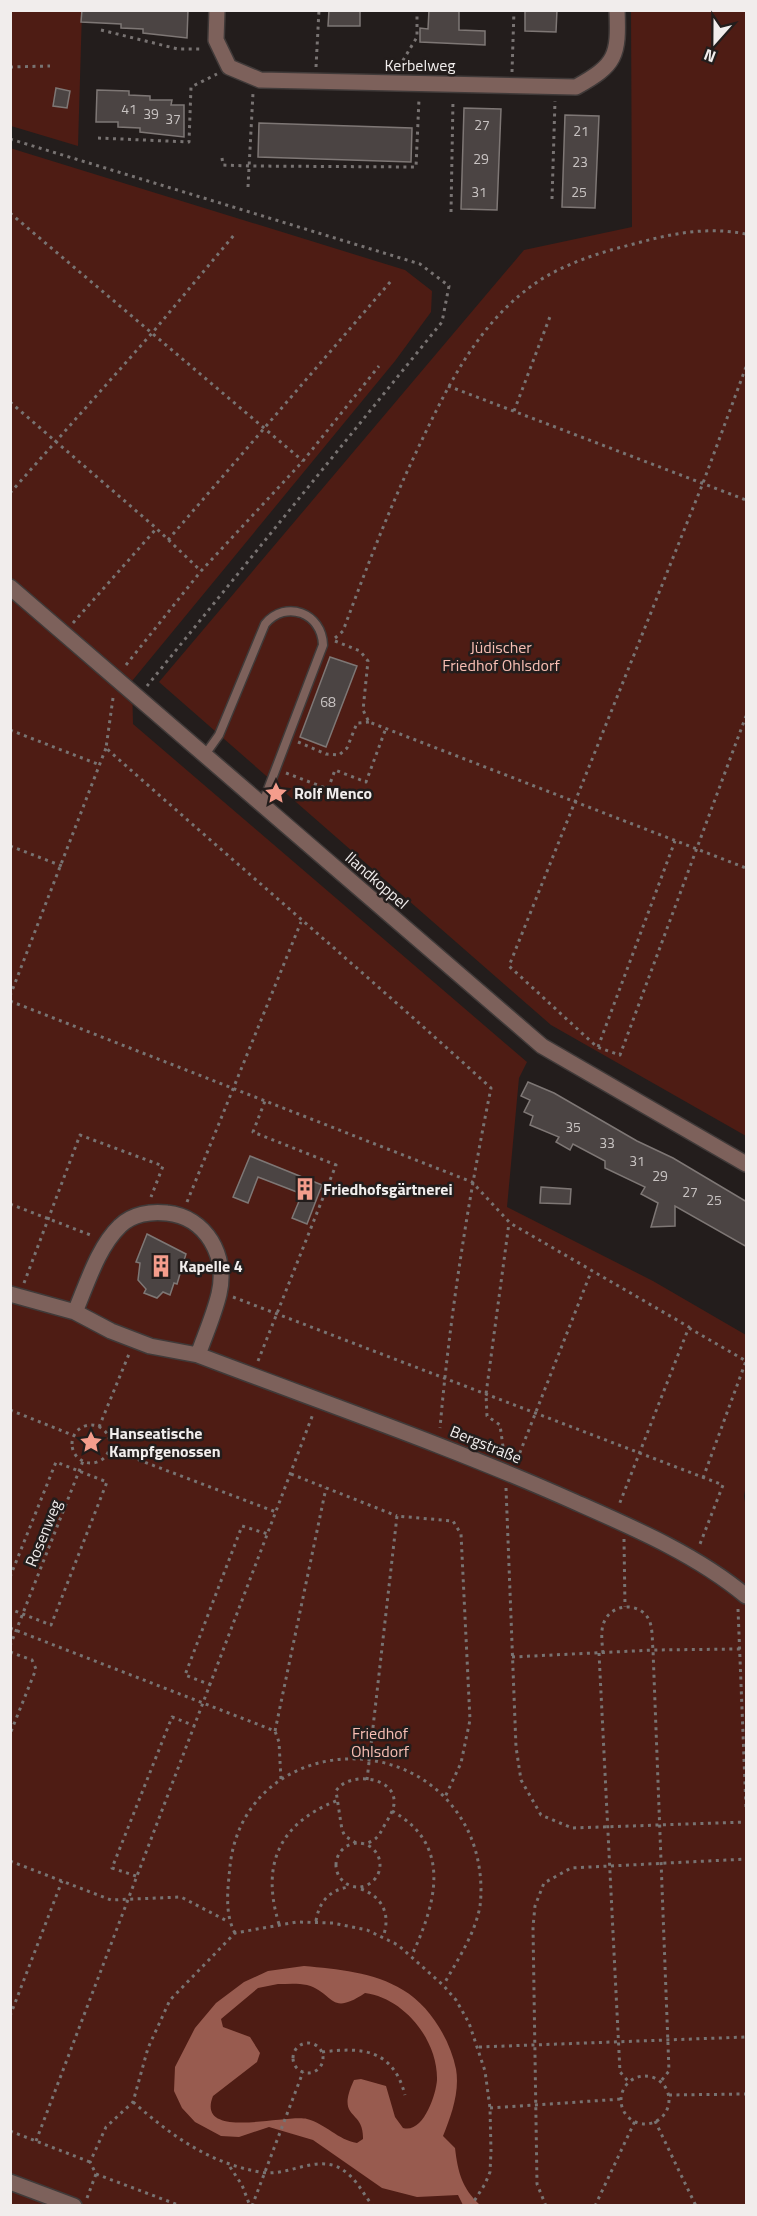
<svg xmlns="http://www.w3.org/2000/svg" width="757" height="2216" font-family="'Titillium Web',sans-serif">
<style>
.green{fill:#4e1c14}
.water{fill:#985b4f;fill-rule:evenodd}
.building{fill:#4b4443;stroke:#7e7775;stroke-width:1.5}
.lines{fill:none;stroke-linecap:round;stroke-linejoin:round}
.service-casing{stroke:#403a39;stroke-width:11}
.minor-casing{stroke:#403a39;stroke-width:18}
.path{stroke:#787372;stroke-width:3;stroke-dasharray:3 4.5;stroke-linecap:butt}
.service{stroke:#7d615b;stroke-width:8}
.minor{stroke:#7d615b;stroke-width:15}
.labels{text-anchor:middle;stroke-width:5;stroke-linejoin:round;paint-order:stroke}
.number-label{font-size:14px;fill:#c8c3c2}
.street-label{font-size:16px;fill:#f1edec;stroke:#231d1c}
.park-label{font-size:16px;fill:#f8bfb4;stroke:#231d1c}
.poi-label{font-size:16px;font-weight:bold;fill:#f1edec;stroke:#231d1c;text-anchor:start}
</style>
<rect width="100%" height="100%" fill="#231d1c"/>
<path class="green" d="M10 11H82L78 146 11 126Z
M631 11H746V1136L551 1025 159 682 524 250 632 227Z
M10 148 405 270 432 291 431 312 395 361 132 681 133 724 527 1062 519 1078 507 1207 653 1281 746 1335V1485L744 1496 746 1508V2205H11Z"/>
<path class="water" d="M304 1966C337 1969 374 1972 403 1990 429 2005 450 2039 456 2069 460 2092 451 2116 443 2136L455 2148C458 2173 462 2188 480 2205H463L458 2195 417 2197 382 2188 313 2140 269 2127 239 2137 221 2136 195 2122 182 2108 174 2091 175 2067 195 2028 216 2003 244 1982 268 1971ZM278 1984C287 1984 298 1983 307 1985 335 1993 329 2017 365 1993 404 1998 438 2040 437 2080 436 2095 423 2134 403 2128L395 2117 386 2086 361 2079 354 2080C335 2121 364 2108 363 2139L357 2143C338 2140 326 2124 307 2119 286 2114 195 2141 213 2096L257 2062 260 2053 250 2037 223 2027 221 2019 258 1988Z"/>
<path class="building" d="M82 10H188L187 38 143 33V29L121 28V24L81 22Z
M329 10H360V26H328Z
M429 10H459V30L485 31V45L420 42V28L428 29Z
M525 10H557L556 32 525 31Z
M56 88 70 91 67 108 53 106Z
M97 90 129 91V95L150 96V100H172L171 105H184V137L140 132V128L118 127V122H96Z
M464 108 501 109 497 210 461 209Z
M565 115 599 116 595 208 562 207Z
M259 123 412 128 411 162 258 157Z
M330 657 357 666 326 747 300 737Z
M528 1082 554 1093 637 1141 673 1158 747 1202V1247L675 1206V1226L651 1227 658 1203 641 1194 645 1187 605 1168V1161L573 1144 570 1150 556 1142 559 1137 530 1125 533 1116 524 1112 530 1100 521 1096Z
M250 1156 322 1185 307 1224 292 1218 302 1194 258 1177 248 1203 233 1197Z
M541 1187 571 1189 570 1204 540 1203Z
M147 1234 186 1254 177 1284 174 1283 170 1295 163 1292 157 1298 144 1293 146 1289 138 1280 140 1263 136 1262Z"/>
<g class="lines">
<g class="service-casing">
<path id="service" d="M204 756 219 735 265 624C286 599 322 613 323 645L262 805"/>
</g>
<g class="minor-casing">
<path id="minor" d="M217 10 216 40 229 67 260 80 576 87C616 65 619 56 617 10
M10 587 542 1046 746 1164
M10 1294 75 1312 111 1331 150 1346 198 1355C324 1403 452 1447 575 1502 634 1528 697 1555 746 1596
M75 1312C87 1284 98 1247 120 1226 132 1214 151 1211 167 1213 206 1217 228 1256 219 1294 214 1315 205 1335 198 1355
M10 2182 74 2206"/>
</g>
<path class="path" d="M101 30 178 49H202
M10 67 50 66
M316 67 319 10
M399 67 417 37V10
M512 72 514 10
M98 138 189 142 191 87 217 74
M10 139 420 264 449 286 442 322 147 686
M222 158 223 165 250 166 416 167 419 99
M248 187 253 93
M552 199 555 101
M451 212 453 100
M10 213 303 461
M746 367 703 483 509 966 597 1047 620 1055 746 716
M448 386 746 500
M10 402 156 528 201 571
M514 411 551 314
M10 493 153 332 234 235
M168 540 391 281
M73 623 156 529
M335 638 343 631C367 566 391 504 421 442 451 379 483 315 545 277 571 262 601 252 630 245 669 234 706 226 746 234
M335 641 360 651 368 661 363 710 369 722 746 868
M126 665 201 571 303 461 379 366
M113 698 106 748C234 862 365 973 491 1088 468 1201 450 1314 440 1428
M10 730 100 765
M298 742 326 754 339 755 347 748 357 723 369 722
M286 773 328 789 335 770 366 782 386 728
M10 846 62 866
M10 996 106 748
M10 1001 472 1182 510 1223 689 1327 619 1505
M598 1047 675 841
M187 1202 301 922
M10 1204 93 1236
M24 1283 80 1135 163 1166 151 1197
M233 1297 723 1485 700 1544
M689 1328 746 1361 703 1478
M258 1361 336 1165 253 1132 265 1101
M10 1410 75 1436
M72 1444a19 19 0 1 1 38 0a19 19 0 1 1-38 0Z
M99 1427 129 1354
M110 1449 276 1512
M504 1454 500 1425 487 1416 486 1394 509 1223
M517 1460 591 1272
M291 1474 397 1516
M506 1488 516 1747 521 1780 541 1815 572 1828 746 1822
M624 1539 625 1607
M10 1577 56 1462 107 1482 51 1625 10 1609
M738 1609 746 1808
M10 1628 275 1731 279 1742 281 1780
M10 1646 83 1461
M10 1652 32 1660 36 1669 10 1734
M599 1653 620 2072 629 2082
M603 1653C602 1642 600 1629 605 1620 613 1604 638 1602 648 1618 653 1626 652 1640 653 1650L669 2071 661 2081
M512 1657 653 1650 740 1649
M211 1685 185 1675 242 1526 268 1534
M275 1731 326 1488
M367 1780 397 1516 453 1521 461 1534 470 1720 461 1763 445 1797
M392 1811C453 1845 436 1903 412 1955
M336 1865a22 22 0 1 1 44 0a22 22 0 1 1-44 0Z
M356 1843 345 1836 342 1830 336 1791C348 1771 397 1776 394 1804 393 1812 388 1819 384 1826 379 1836 376 1841 364 1844
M10 1861 111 1900 181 1897 229 1922
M136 1876 112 1868 172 1717 195 1726
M361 1889C383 1897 391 1915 383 1937
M316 1921C319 1902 329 1890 349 1887
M279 1924C261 1866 278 1824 336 1801
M235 1933C224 1913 228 1888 230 1866 244 1738 419 1721 470 1835 479 1856 483 1882 480 1906 475 1934 458 1959 444 1984
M10 2016 62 1881
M293 2058a15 15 0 1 1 30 0a15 15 0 1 1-30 0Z
M479 2047 746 2037
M322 2052C362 2047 393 2049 405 2095
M621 2100a24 24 0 1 1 48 0a24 24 0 1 1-48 0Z
M669 2095 746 2094
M133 2102C172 2136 209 2163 260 2172 290 2178 320 2150 347 2173 358 2182 364 2195 373 2206
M490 2108 622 2099
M655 2121 696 2206
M10 2131 90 2162
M36 2141 313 1414
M230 2167 242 2185 250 2206
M96 2174 181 2206
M87 2198 96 2174 90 2162 106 2127 133 2102 148 2048 170 2000 235 1933 297 1922 333 1923 367 1930 398 1945 443 1985 456 2000 469 2023 485 2071 490 2108 491 2151 490 2172 485 2184 471 2206
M252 2206 303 2072
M546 2206 537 2184 533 1927 535 1906 544 1883 571 1868 746 1859
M595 2206 635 2121"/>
<use href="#service" class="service"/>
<use href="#minor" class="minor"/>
</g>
<defs>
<g id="sight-bare" transform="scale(1.8)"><path d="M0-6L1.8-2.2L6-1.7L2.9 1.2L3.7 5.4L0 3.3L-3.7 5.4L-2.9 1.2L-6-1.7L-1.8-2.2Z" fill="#f49d8c" stroke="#231d1c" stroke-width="2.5" paint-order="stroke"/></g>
<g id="building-bare" transform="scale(1.8)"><path d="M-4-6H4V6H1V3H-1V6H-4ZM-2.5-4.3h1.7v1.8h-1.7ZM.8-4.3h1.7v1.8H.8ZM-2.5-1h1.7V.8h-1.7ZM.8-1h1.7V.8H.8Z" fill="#f49d8c" stroke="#231d1c" stroke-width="2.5" paint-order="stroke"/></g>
</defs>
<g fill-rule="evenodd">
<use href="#sight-bare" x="276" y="793"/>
<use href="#building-bare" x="305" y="1189"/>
<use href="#building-bare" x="161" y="1266"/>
<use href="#sight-bare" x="91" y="1442"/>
</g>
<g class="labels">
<g class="number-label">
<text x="129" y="114">41</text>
<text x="151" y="119">39</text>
<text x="173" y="124">37</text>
<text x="482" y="130">27</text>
<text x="581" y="136">21</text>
<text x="481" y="164">29</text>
<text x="580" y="167">23</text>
<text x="479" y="197">31</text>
<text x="579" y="197">25</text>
<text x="328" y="707">68</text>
<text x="573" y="1132">35</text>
<text x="607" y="1148">33</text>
<text x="637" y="1166">31</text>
<text x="660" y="1181">29</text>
<text x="690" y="1197">27</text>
<text x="714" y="1205">25</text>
</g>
<g class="street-label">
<text x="420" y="71">Kerbelweg</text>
<text transform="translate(377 880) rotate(41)" y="6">Ilandkoppel</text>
<text transform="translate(486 1444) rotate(22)" y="6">Bergstraße</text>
<text transform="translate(43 1533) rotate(-68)" y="6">Rosenweg</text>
</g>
<g class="park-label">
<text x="501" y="653">Jüdischer<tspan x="501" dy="18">Friedhof Ohlsdorf</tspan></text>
<text x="380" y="1739">Friedhof<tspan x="380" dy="18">Ohlsdorf</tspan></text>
</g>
<g class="poi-label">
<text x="294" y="799">Rolf Menco</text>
<text x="323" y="1195">Friedhofsgärtnerei</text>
<text x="179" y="1272">Kapelle 4</text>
<text x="109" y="1439">Hanseatische<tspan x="109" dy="18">Kampfgenossen</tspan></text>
</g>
</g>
<rect width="757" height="2216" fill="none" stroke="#f1edec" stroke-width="24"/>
<g transform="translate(715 42) rotate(201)" stroke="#231d1c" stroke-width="4.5" paint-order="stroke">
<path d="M0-4.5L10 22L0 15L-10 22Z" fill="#f1edec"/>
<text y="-9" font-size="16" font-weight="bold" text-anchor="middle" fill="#f1edec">N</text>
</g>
</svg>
